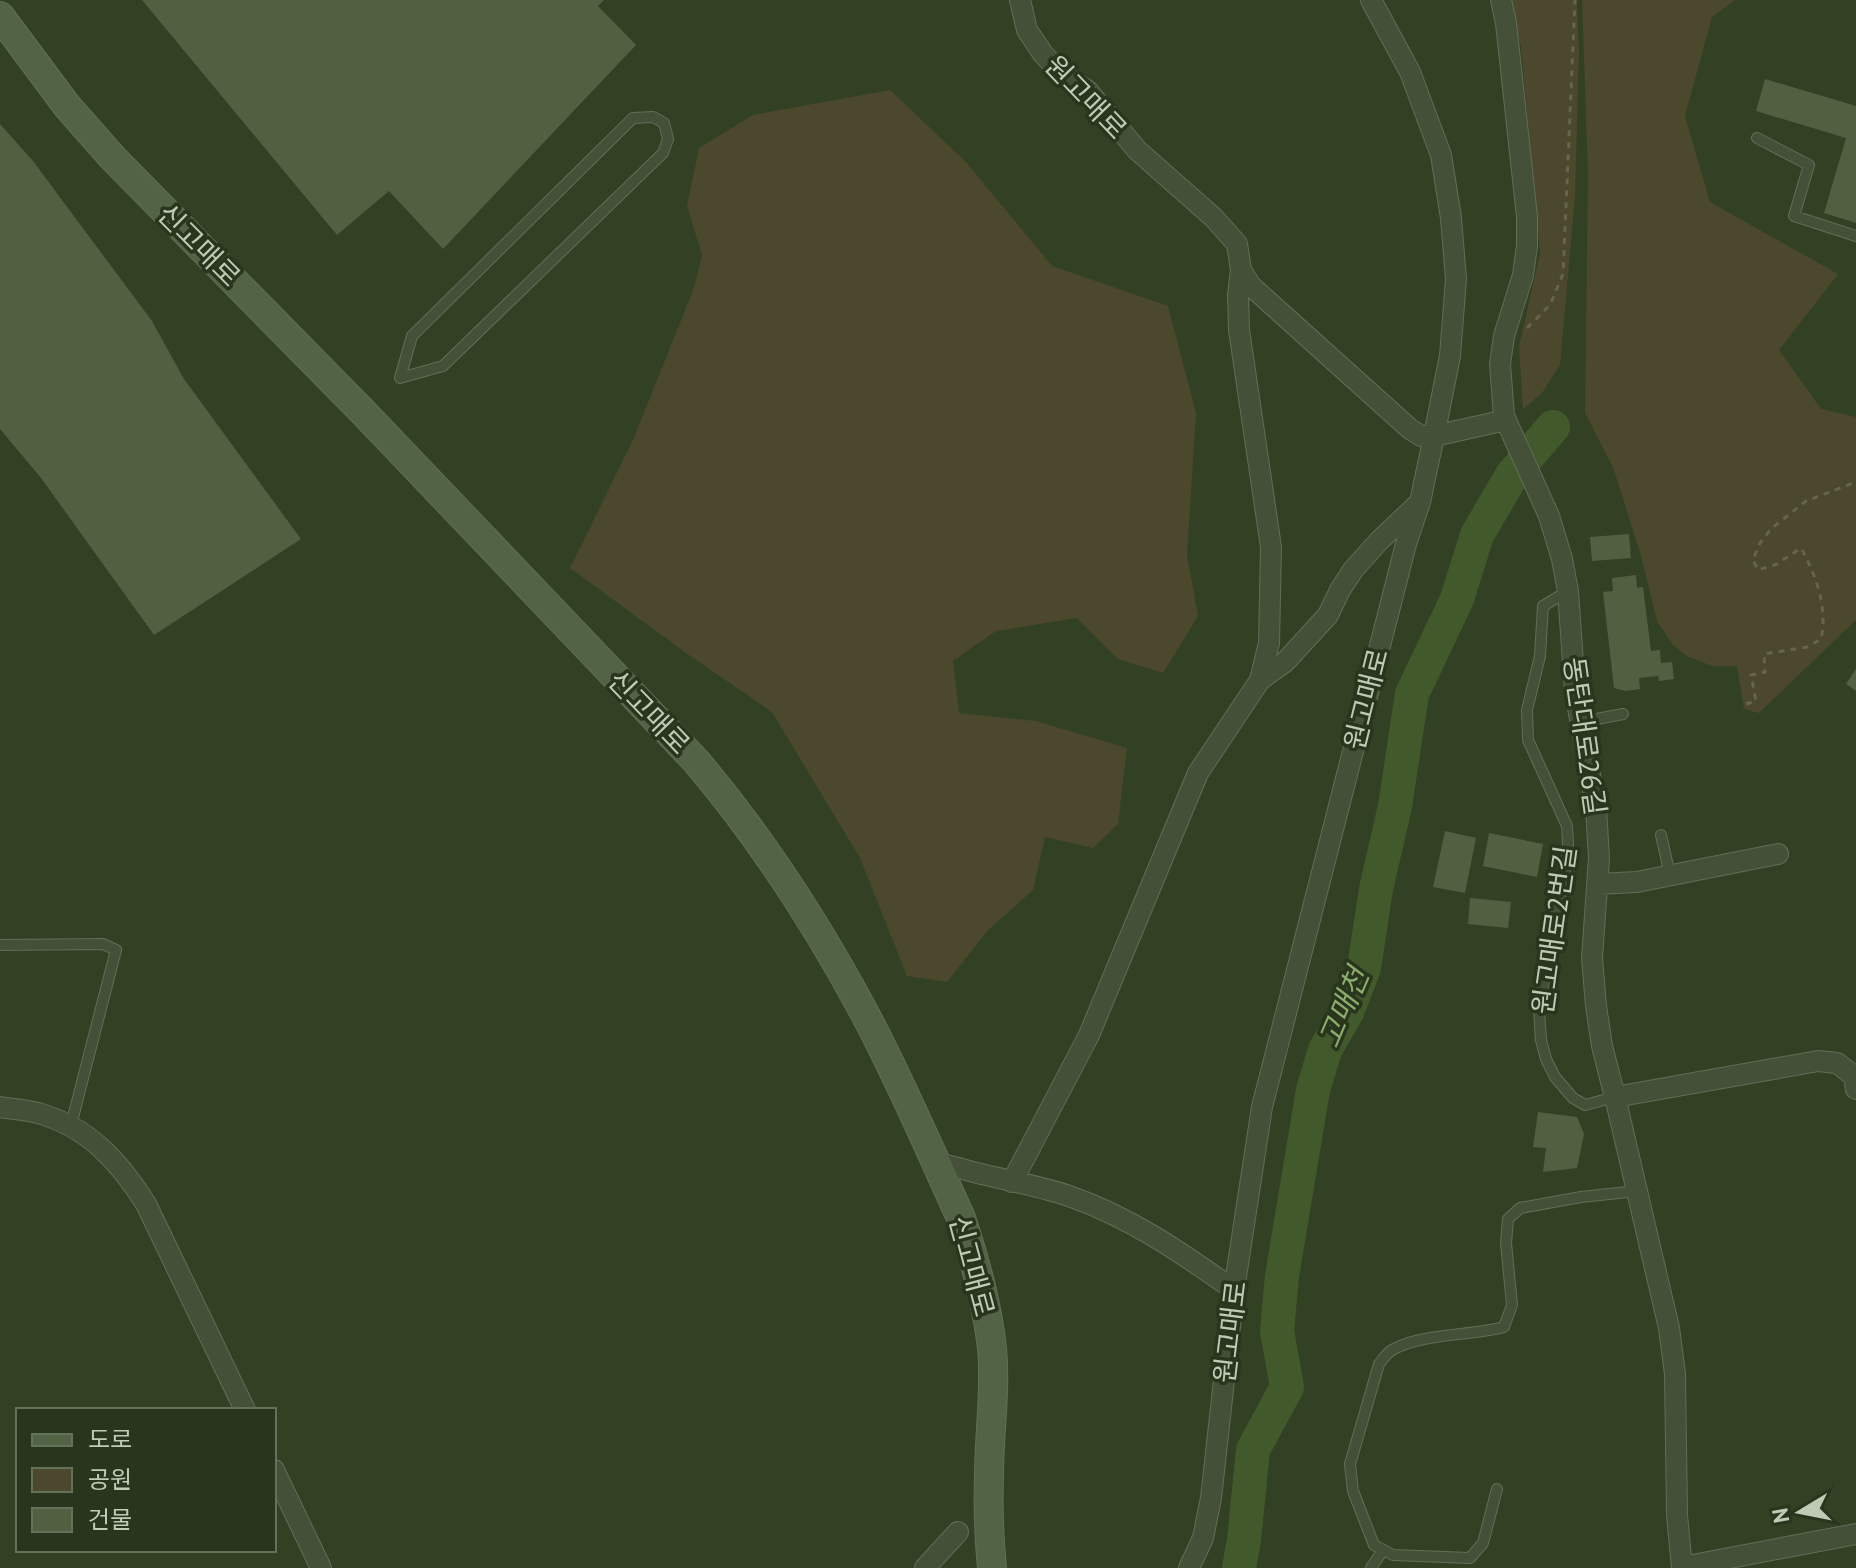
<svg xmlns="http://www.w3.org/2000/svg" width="1856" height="1568" font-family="'PT Sans','Noto Sans KR',sans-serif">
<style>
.green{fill:#4c482e}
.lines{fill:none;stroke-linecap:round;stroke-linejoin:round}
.river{stroke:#425a2b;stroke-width:34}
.building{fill:#516040}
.lane-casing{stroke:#626e56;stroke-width:12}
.street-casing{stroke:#626e56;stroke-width:22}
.secondary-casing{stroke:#626e56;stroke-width:30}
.path{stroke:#64654b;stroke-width:3;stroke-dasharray:6 6;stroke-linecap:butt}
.lane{stroke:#445138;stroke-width:10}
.street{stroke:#445138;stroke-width:20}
.secondary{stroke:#536446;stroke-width:28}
.labels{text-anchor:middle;stroke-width:7;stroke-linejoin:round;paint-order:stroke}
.street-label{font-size:28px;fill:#bfcbb5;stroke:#29361d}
.water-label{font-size:30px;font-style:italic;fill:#8cac6d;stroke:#29361d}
</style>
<rect width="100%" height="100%" fill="#324124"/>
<path class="green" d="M1510 0H1577L1579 52 1575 197 1560 365 1542 393 1523 409 1519 347 1540 253 1521 47Z
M1582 0H1735L1712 17 1685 116 1710 202 1838 274 1779 350 1821 409 1856 417V620L1759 713 1744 709 1737 666H1712L1687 656 1673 645 1657 621 1640 552 1613 467 1585 413 1588 174Z
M890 90 966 162 1052 266 1168 306 1196 413 1187 555 1198 616 1163 673 1118 659 1077 618 996 631 953 661 959 713 1036 721 1127 748 1118 824 1093 848 1045 837 1033 890 988 930 947 982 907 976 860 858 772 712 686 653 570 568 633 440 694 288 702 255 687 206 699 148 753 115Z"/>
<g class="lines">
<path class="river" d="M1239 1568 1244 1540 1253 1450 1287 1387 1277 1331 1282 1276 1313 1090 1325 1050 1347 1012 1364 968 1376 889 1395 806 1412 694 1457 599 1477 535 1512 475 1553 427"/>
</g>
<path class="building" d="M142 0H604L598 6 636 45 443 249 389 191 337 235Z
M1765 79 1856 106V223L1824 213 1846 138 1756 111Z
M0 124 33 161 152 321 184 379 301 539 154 635 41 478 0 429Z
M1629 534 1631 558 1592 561 1590 537Z
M1636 575 1637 588 1643 587 1651 651 1660 650 1661 663 1672 662 1674 679 1659 681 1658 676 1639 678 1640 689 1626 691 1614 688 1603 592 1613 591 1612 578Z
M1856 669V691L1846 684Z
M1445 831 1476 838 1465 893 1433 887Z
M1489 833 1543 844 1537 877 1483 866Z
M1470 898 1511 902 1508 928 1468 924Z
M1538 1112 1577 1117 1584 1134 1577 1168 1543 1172 1546 1148 1533 1147Z"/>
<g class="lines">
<g class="lane-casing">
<path id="lane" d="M653 117 664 123 668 139 663 153 443 366 400 378 412 336 633 118Z
M1757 138 1809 165 1794 216 1856 236
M1568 591 1543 606 1540 656 1527 710 1528 740 1567 826 1568 843 1565 869 1539 1009 1541 1040 1546 1059 1555 1077 1573 1098 1585 1105 1615 1097
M1581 722 1623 714
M1661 835 1670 875
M0 945 103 944 116 950 71 1125
M1497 1489 1483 1543 1470 1558 1393 1555 1374 1545 1353 1491 1350 1464 1379 1364C1383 1359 1387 1353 1392 1350 1421 1333 1471 1336 1504 1327L1512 1305 1506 1243 1508 1219 1520 1208 1581 1197 1637 1191
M1371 1568 1383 1550"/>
</g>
<g class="street-casing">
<path id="street" d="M1020 0 1027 30 1043 54 1061 73 1088 91 1137 150 1214 218 1237 244 1241 270 1251 286 1410 429 1421 436H1434L1420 502 1406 544 1262 1107 1234 1290 1211 1498 1203 1538 1189 1568
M1371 0 1410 72 1441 155 1451 218 1456 279 1450 356 1434 436 1506 420
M1501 0 1506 23 1527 217V246L1523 275 1504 336 1500 364 1504 416 1549 516 1562 559 1568 591 1575 691 1596 808 1599 858 1592 958 1596 1006 1602 1046 1615 1097 1818 1061 1837 1063 1854 1076 1856 1089
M1241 270 1238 295 1239 330 1271 547 1269 643 1260 680
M1597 884 1637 882 1778 854
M1615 1097 1669 1328 1675 1374 1677 1515 1682 1568
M0 1107C12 1109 26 1110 38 1113 88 1127 119 1161 146 1204L245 1410
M937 1166 946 1165 962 1169C997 1179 1034 1184 1069 1196 1130 1217 1182 1253 1234 1290
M1012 1182 1089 1035 1198 773 1260 680 1285 662 1308 637 1328 615 1340 590 1353 570 1379 541 1417 505
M274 1470 321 1568
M1682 1567 1856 1534
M925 1568 958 1532"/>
</g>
<g class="secondary-casing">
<path id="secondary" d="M0 16 67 106 112 157 364 413 696 761C762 839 817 924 865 1014 900 1080 930 1150 961 1218 975 1261 987 1303 992 1348 996 1391 989 1434 989 1476 988 1507 989 1538 992 1568"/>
</g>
<path class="path" d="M1527 328 1550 305 1563 274 1575 0
M1746 704 1756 701 1751 675 1765 672 1764 654 1807 647 1821 639C1828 608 1816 575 1801 548L1777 564 1758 570 1753 560 1760 543 1771 529 1806 501 1856 482"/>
<use href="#lane" class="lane"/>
<use href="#street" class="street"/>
<use href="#secondary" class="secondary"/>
</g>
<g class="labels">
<g class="street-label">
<text transform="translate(1086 97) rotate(46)" y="10">원고매로</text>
<text transform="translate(199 245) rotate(45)" y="10">신고매로</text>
<text transform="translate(1366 699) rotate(-76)" y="10">원고매로</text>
<text transform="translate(649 712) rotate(46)" y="10">신고매로</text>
<text transform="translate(1585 736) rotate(82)" y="10">동탄대로26길</text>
<text transform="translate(1554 930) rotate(-82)" y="10">원고매로2번길</text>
<text transform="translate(972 1266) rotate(75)" y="10">신고매로</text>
<text transform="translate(1230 1332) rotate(-83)" y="10">원고매로</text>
</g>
<g class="water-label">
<text transform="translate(1344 1008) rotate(-67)" y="10">고매천</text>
</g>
</g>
<rect x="16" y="1408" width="260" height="144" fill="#29361d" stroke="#65725a" stroke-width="2"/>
<rect x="32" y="1434" width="40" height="12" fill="#536446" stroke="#65725a" stroke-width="2"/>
<text x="88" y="1448" font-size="24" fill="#bfcbb5">도로</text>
<rect x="32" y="1468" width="40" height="24" fill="#4c482e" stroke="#65725a" stroke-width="2"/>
<text x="88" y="1488" font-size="24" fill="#bfcbb5">공원</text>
<rect x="32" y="1508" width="40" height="24" fill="#516040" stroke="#65725a" stroke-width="2"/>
<text x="88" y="1528" font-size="24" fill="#bfcbb5">건물</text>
<g transform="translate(1800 1512) rotate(260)" stroke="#29361d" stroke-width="6" paint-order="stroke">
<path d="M0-6L14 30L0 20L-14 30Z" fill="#bfcbb5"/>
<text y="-12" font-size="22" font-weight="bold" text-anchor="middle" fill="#bfcbb5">N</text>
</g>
</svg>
